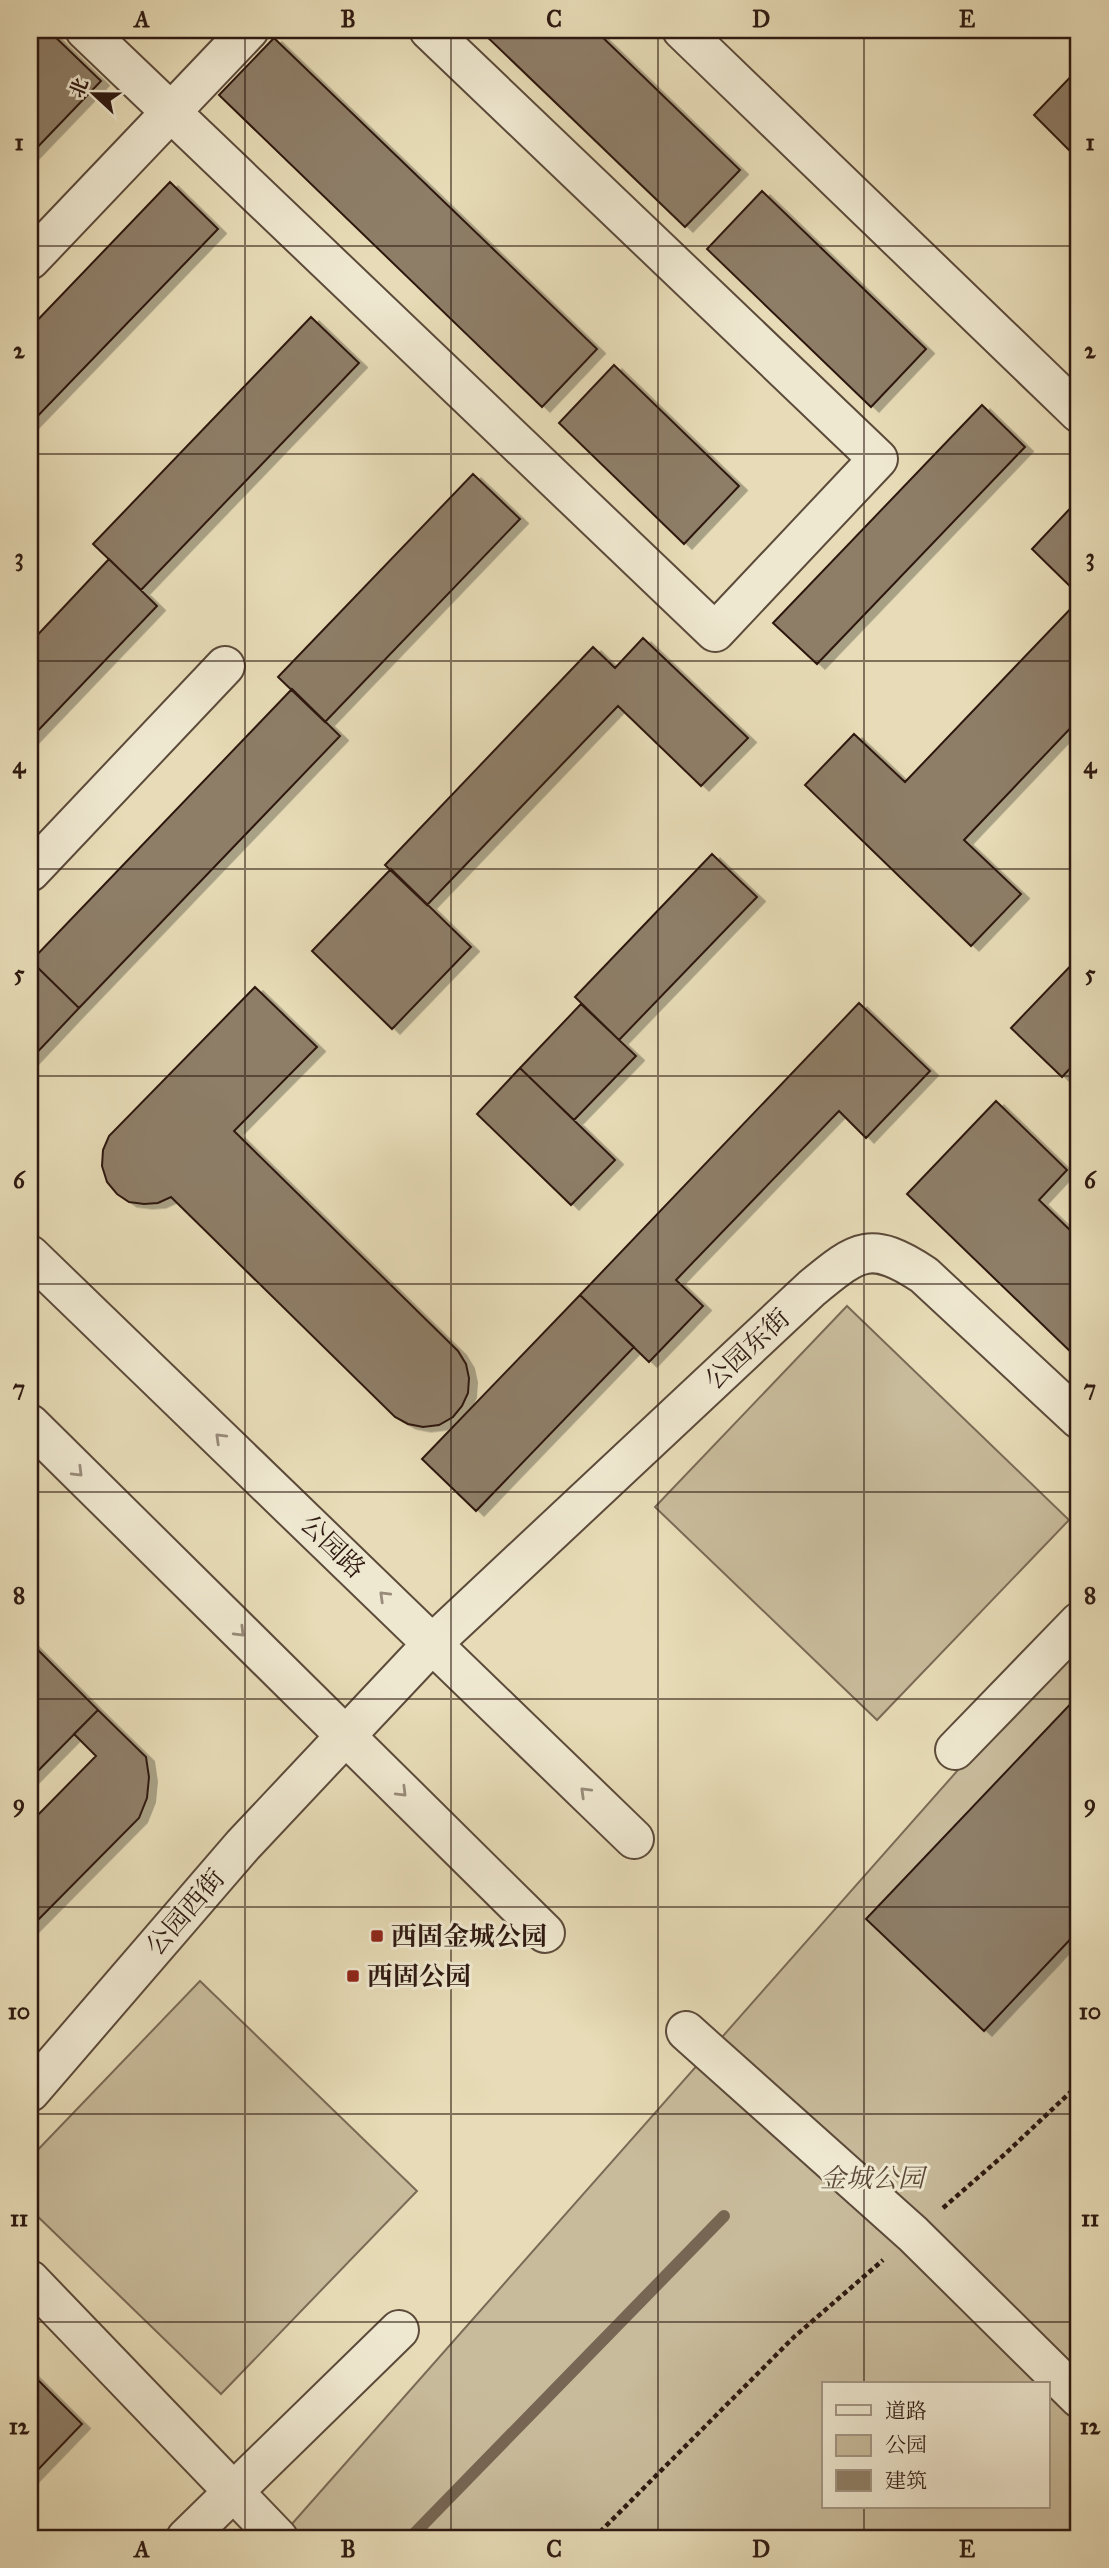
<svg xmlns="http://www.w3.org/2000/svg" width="1109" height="2568" font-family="'IM FELL Great Primer','Noto Serif SC',serif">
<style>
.green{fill:#c8bb9b;stroke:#7b6a56;stroke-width:2;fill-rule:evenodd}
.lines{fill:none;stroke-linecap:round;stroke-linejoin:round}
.stream{stroke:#776653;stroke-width:12}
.building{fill:#8e7e67;stroke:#2e1911;stroke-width:2;filter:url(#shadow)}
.minor-casing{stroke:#5c4a3a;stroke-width:42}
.path{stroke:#2e1911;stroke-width:4.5;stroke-dasharray:5 3.5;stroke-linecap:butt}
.minor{stroke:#efe8d0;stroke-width:38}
.oneway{stroke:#988b7a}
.grid{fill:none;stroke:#2e1911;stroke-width:2;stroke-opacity:0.55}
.poi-dot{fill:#8f2418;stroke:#efe8d0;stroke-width:2.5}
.labels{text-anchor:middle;stroke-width:6;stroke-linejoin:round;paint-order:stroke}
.street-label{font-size:26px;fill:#2e1911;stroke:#efe8d0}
.poi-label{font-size:26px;font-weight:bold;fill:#2e1911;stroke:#efe8d0;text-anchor:start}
.park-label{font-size:26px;font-style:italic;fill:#5c4a3a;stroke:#efe8d0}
.neatline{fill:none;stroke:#2e1911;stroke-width:2.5}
.grid-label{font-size:23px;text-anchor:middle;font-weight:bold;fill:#2e1911}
</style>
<defs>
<filter id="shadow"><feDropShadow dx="8" dy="4.5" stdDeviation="0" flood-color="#0004"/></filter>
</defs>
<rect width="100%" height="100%" fill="#e7dcb7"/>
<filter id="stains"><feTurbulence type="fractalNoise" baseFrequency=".00286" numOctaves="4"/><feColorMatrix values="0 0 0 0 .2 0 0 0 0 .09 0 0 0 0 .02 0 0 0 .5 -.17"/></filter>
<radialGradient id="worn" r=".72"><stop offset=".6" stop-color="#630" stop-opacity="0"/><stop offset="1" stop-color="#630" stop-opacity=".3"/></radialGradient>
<path class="green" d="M847 1306 1069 1520 877 1720 655 1507Z
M1079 1633V2538H297L291 2525ZM824 2384H1048V2507H824Z
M200 1981 417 2191 221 2394 30 2209V2158Z"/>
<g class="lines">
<path class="stream" d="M410 2538 724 2216"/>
</g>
<path class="building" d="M43 30H48L101 81 30 155V44Z
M480 30H595L740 170 685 227Z
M274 38 597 349 542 407 219 95Z
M1079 68V160L1034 115Z
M170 182 218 229 30 424V328Z
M762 191 926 349 871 407 707 249Z
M311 317 359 363 141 590 93 544Z
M614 365 739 486 684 544 559 423Z
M982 405 1025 447 817 664 773 623Z
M473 474 520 519 325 722 278 677Z
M1079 499V595L1032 549Z
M109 559 157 606 30 739V643Z
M1079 600V719L964 840 1021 894 971 946 805 785 854 734 905 782Z
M643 638 748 738 701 786 618 706 427 905 385 865 593 647 615 668Z
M292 689 340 736 79 1008 31 961Z
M712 854 757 897 619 1040 575 997Z
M391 869 471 947 392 1029 312 951Z
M1079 957V1059L1062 1077 1011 1028Z
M30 960 79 1008 30 1060Z
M255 987 317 1047 234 1131 458 1351 466 1364 469 1378 468 1393 462 1406 453 1417 439 1425 423 1427 408 1424 395 1417 171 1197 158 1203 144 1204 129 1202 117 1194 107 1182 102 1166 103 1150 109 1136Z
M859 1003 930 1071 866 1138 839 1111 676 1280 703 1306 649 1362 580 1295Z
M581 1004 636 1056 574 1120 520 1068Z
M520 1068 615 1160 571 1205 477 1114Z
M996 1101 1067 1170 1039 1200 1071 1231 1079 1223V1352L1075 1356 907 1194Z
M580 1295 634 1347 476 1511 422 1459Z
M30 1642 98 1710 31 1778 30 1776Z
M1079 1695V1930L984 2031 866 1919Z
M98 1710 146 1757 149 1777 147 1798 139 1818 30 1928V1823L96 1756 74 1734Z
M30 2372 82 2424 30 2478Z"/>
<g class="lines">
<g class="minor-casing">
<path id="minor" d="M85 30 715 632 878 459 429 30
M682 30 1079 413
M30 260 249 30
M30 872 225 666
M30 1255 634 1839
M30 1424 545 1933
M955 1750 1079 1622
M686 2031 913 2234 1079 2398
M30 2092 243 1845 433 1643 812 1288C857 1251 870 1239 924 1275L1079 1419
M30 2280 278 2538
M186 2538 399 2330"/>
</g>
<path class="path" d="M943 2208 1005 2154 1079 2084
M594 2538 794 2337 883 2260"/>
<use href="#minor" class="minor"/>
</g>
<defs><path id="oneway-chevron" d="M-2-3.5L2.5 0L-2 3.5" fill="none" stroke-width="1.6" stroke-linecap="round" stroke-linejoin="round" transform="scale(1.75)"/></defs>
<g class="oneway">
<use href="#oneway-chevron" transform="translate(220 1438) rotate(-136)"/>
<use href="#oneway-chevron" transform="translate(78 1472) rotate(45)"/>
<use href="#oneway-chevron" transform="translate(384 1596) rotate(-136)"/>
<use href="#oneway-chevron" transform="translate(240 1632) rotate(45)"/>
<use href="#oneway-chevron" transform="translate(402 1792) rotate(45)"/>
<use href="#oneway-chevron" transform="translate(585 1792) rotate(-136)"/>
</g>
<path class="grid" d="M245 30V2538M451 30V2538M658 30V2538M864 30V2384M30 246H1079M30 454H1079M30 661H1079M30 869H1079M30 1076H1079M30 1284H1079M30 1492H1079M30 1699H1079M30 1907H1079M30 2114H1079M30 2322H1079M864 2507V2538"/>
<g class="poi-dot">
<rect x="370" y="1929" width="14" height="14" rx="3.5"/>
<rect x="346" y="1969" width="14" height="14" rx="3.5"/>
</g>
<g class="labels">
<g class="street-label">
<text transform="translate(747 1349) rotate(-43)" y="9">公园东街</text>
<text transform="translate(333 1546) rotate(44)" y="9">公园路</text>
<text transform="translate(185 1912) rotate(-49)" y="9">公园西街</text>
</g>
<g class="poi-label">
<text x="391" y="1945">西固金城公园</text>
<text x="367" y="1985">西固公园</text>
</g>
<g class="park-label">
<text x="872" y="2187">金城公园</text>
</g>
</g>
<rect width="1109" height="2568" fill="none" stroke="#e7dcb7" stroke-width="77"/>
<rect x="822" y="2382" width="228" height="126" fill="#efe8d0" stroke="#a29584" stroke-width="2"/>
<rect x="836" y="2405" width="35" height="10" fill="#efe8d0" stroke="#a29584" stroke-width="2"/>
<text x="885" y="2418" font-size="21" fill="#2e1911">道路</text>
<rect x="836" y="2435" width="35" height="21" fill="#c8bb9b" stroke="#a29584" stroke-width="2"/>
<text x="885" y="2452" font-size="21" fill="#2e1911">公园</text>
<rect x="836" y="2470" width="35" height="21" fill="#8e7e67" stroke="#a29584" stroke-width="2"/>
<text x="885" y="2488" font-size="21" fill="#2e1911">建筑</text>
<g transform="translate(94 94) rotate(292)" stroke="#efe8d0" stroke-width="5" paint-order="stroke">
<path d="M0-5L12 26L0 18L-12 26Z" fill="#2e1911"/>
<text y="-10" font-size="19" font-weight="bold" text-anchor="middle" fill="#2e1911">北</text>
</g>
<rect x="38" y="38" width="1032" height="2492" class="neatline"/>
<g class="grid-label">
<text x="142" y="27">A</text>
<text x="348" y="27">B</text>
<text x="554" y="27">C</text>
<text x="761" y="27">D</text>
<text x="967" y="27">E</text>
<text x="19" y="150">1</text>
<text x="1090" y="150">1</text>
<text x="19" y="358">2</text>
<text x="1090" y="358">2</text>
<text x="19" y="565">3</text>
<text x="1090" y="565">3</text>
<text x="19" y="773">4</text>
<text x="1090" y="773">4</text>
<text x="19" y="981">5</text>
<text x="1090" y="981">5</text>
<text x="19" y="1188">6</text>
<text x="1090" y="1188">6</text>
<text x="19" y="1396">7</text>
<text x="1090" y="1396">7</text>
<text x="19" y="1603">8</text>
<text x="1090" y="1603">8</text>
<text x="19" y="1811">9</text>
<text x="1090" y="1811">9</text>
<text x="19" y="2019">10</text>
<text x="1090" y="2019">10</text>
<text x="19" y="2226">11</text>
<text x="1090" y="2226">11</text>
<text x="19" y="2434">12</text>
<text x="1090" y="2434">12</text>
<text x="142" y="2557">A</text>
<text x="348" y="2557">B</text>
<text x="554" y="2557">C</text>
<text x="761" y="2557">D</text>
<text x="967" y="2557">E</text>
</g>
<rect width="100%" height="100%" filter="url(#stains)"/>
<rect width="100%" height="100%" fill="url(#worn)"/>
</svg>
